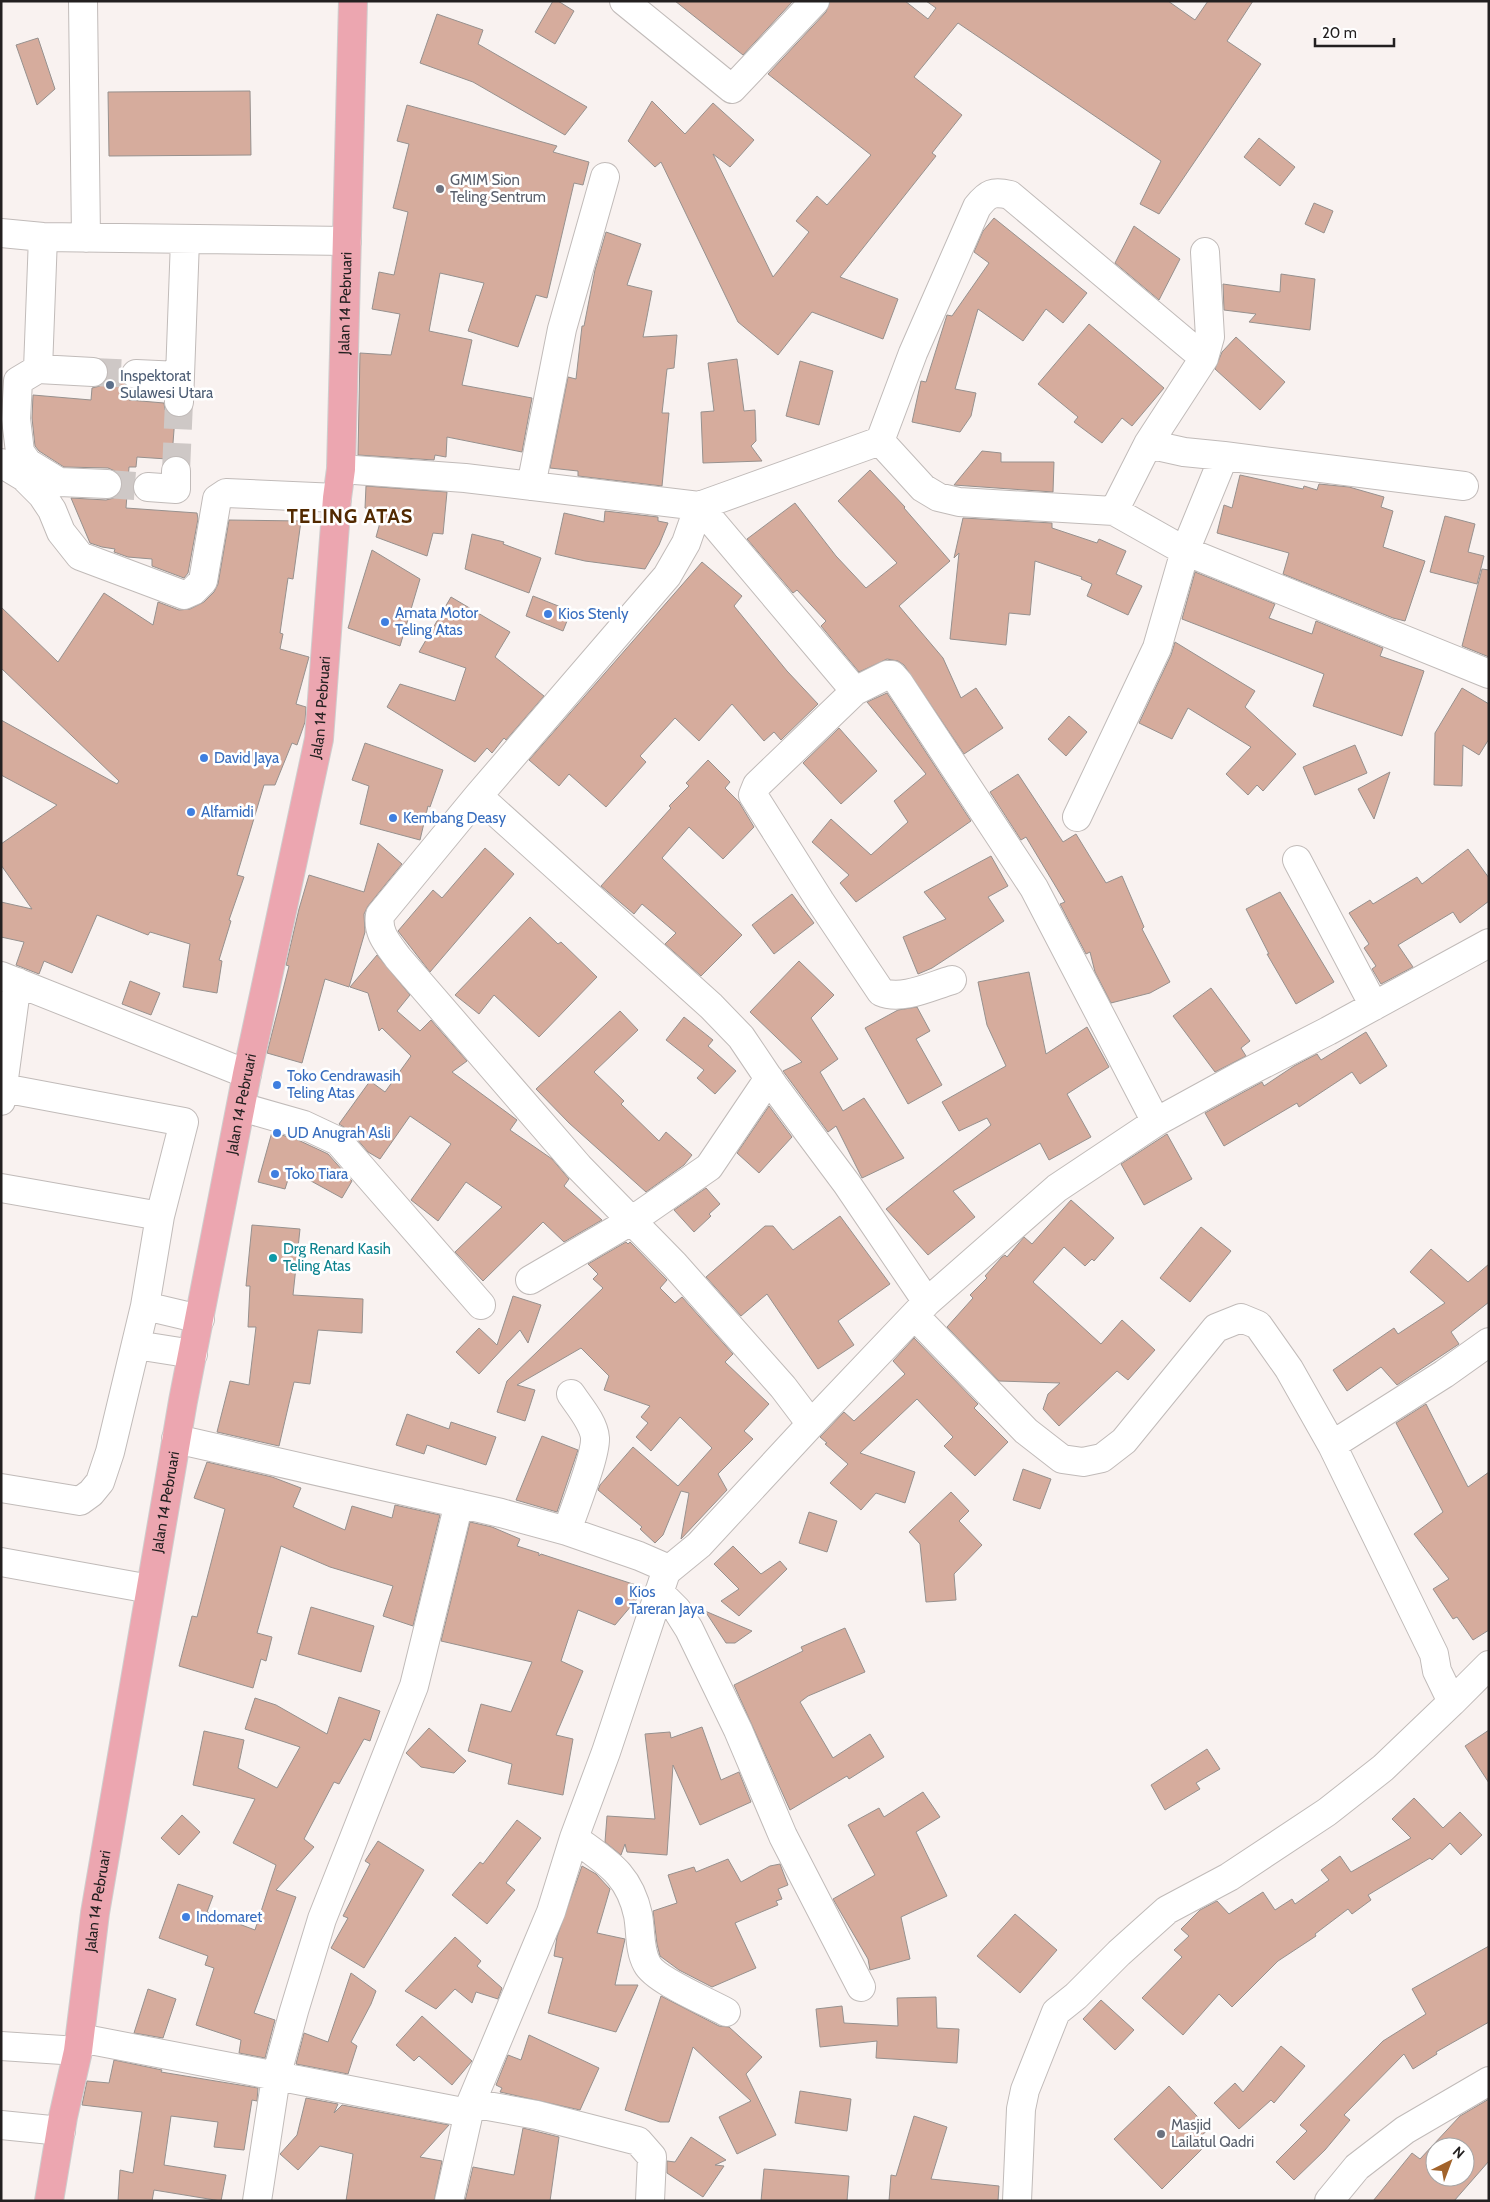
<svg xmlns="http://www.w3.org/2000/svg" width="1490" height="2202" font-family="Cabin,sans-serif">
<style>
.building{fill:#d6ac9d;stroke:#97918e;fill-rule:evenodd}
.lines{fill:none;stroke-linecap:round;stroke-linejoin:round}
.minor-tunnel{stroke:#cec8c6;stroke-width:28;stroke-dasharray:28 14;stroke-linecap:butt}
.minor-casing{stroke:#c1bbb9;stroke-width:30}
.major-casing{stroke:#cfcece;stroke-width:30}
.minor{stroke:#fff;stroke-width:28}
.major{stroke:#eca6b0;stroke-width:28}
.worship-dot{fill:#6b7280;stroke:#fff;stroke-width:2}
.service-dot{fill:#5c6f8a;stroke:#fff;stroke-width:2}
.shop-dot{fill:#3f7fe0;stroke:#fff;stroke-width:2}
.culture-dot{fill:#0f9aa8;stroke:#fff;stroke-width:2}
.labels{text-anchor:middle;stroke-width:5;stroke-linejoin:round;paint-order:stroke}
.worship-label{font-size:15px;fill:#5b616d;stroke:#fff;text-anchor:start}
.street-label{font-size:15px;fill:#232020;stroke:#fff}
.service-label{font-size:15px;fill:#4e5e75;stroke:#fff;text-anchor:start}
.shop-label{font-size:15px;fill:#366cbe;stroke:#fff;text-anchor:start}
.culture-label{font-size:15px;fill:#0d838f;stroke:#fff;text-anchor:start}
.district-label{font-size:20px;font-weight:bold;letter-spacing:1px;fill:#522900;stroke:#fff}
</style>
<rect width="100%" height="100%" fill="#f9f2f0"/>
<path class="building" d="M553 1H558L574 11 555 44 535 32Z
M675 1H793L743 55Z
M830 1H905L928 19 936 8 926 1H1168L1195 20 1208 1H1253L1227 41 1261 64 1159 214 1140 204 1161 161 958 23 914 77 962 115 932 153 936 156 840 277 898 299 883 339 812 312 778 355 738 322 661 162 655 167 628 141 652 101 685 134 713 103 754 140 730 167 713 154 773 277 809 232 796 221 817 196 827 205 871 155 768 74 826 12Z
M437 14 483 30 478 44 587 107 565 135 473 82 420 63Z
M38 38 55 89 37 105 16 45Z
M250 91 251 155 109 156 108 92Z
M407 105 557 146 553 152 589 162 583 185 574 183 547 298 536 295 518 347 468 331 484 283 440 273 429 331 472 340 462 385 532 398 522 452 447 437 446 457 435 455 434 460 358 455 360 353 391 355 400 314 372 309 379 272 394 275 408 212 393 208 409 144 397 141Z
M1259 138 1295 167 1280 186 1244 157Z
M1314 203 1333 211 1324 233 1305 224Z
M994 218 1087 293 1063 323 1046 309 1023 341 978 309 955 389 976 393 971 416 960 432 912 422 921 381 926 382 947 315 952 316 989 263 974 252 983 231Z
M1134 226 1180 259 1159 300 1115 263Z
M606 232 641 244 627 285 652 291 643 337 677 335 674 368 667 369 662 413H669L662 486 578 476V471L550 468 568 377 576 379 582 326H584L595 270Z
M1281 274 1315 279 1310 330 1249 322 1256 314 1224 310 1223 284 1280 292Z
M1089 324 1164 388 1132 426 1122 418 1102 443 1074 422 1078 417 1038 384Z
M1236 337 1285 382 1260 410 1215 369 1222 352Z
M737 359 744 411 755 410 756 441 751 446 762 461 703 463 701 412 714 411 708 363Z
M800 361 833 371 819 425 786 416Z
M106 380 122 381 130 388 129 400 164 403 165 410 175 417 172 456 167 459 137 457 136 467H129L126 508 197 513 198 519 188 573 184 578 152 566V559L128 557 114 552 115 549 102 547 90 543 71 498 106 500 114 498 120 493 123 485 121 476 115 471 108 468 64 467 39 451 35 446 32 418 33 395 91 400 92 388 100 386Z
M982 451 1001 453V462H1054L1053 492 954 485Z
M870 470 905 507 904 508 950 561 899 606 943 658 961 698 976 688 1003 728 964 754 904 665 898 661 887 659 859 672 821 626 826 621 797 590 793 593 747 539 795 503 836 556 866 588 897 563 838 501Z
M1240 475 1303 489 1304 486 1317 490 1319 484 1349 487 1384 497 1381 507 1393 511 1383 547 1425 561 1405 621 1393 618 1283 574 1289 553 1217 533 1224 505 1232 508Z
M366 486 447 492 443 534 433 533 427 556 376 537 383 512 365 508Z
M605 511 658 517V521L668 523 659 545 645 569 585 561 555 554 564 513 604 522Z
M1445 516 1475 524 1468 552 1484 556 1477 584 1430 572Z
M963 518 1052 523V528L1097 543 1099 539 1126 551 1116 574 1142 586 1128 615 1087 596 1092 584 1081 579 1082 577 1035 561 1030 615 1009 613 1006 645 950 639 959 553 954 558Z
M229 520 301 521 293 579 288 578 280 633 283 634 280 649 309 657 296 704 306 707 305 722 297 745 292 743 275 785H264L237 875 244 877 229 920 231 921 219 960 222 961 217 993 183 987 190 944 150 932 148 935 97 915 72 973 44 961 39 974 16 965 24 942 1 937V902L32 909 1 865V844L57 805 1 775V720L117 784 119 781 1 668V607L58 662 104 593 153 625 158 602 179 610 190 609 204 602 214 592 218 584Z
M472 534 504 542 503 544 541 558 529 593 465 569Z
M372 550 420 579 400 646 348 628Z
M702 562 742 596 734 606 787 671 818 704 781 740 774 732 764 741 732 704 699 741 675 718 640 756 646 762 606 807 569 774 559 786 529 760Z
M1482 569 1489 570V657L1462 646Z
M1195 572 1275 604 1269 618 1312 634 1316 621 1383 648 1380 656 1424 671 1402 736 1313 706 1324 674 1182 619Z
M533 596 571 611 563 631 526 616Z
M451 597 510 632 495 657 544 696 506 740 504 738 492 753 487 748 475 762 387 707 400 684 455 701 466 668 419 652Z
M1175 642 1255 691 1245 707 1296 754 1263 791 1257 785 1248 795 1226 774 1251 747 1188 708 1172 739 1139 723 1171 655Z
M1462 688 1489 704V739L1479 755 1463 745 1462 786 1434 785 1435 733Z
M887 693 971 821 856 902 840 883 849 875 812 842 831 819 871 855 908 822 894 801 926 774 867 702Z
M1069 716 1087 732 1066 756 1048 739Z
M839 728 877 771 841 804 803 763Z
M365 743 443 770 430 807 428 806 420 840 360 824 369 786 352 780Z
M1355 745 1367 773 1315 795 1303 767Z
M708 760 730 782 725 788 739 802 754 827 723 859 689 827 662 858 742 935 701 976 665 944 676 933 642 904 634 914 601 886 671 808 669 806 689 786 686 783Z
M1390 772 1374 819 1358 789Z
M1018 774 1063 842 1076 834 1106 883 1122 876 1144 927 1142 929 1170 982 1150 993 1111 1003 1095 972 1090 952 1086 954 1060 904 1065 902 1026 837 1021 840 990 792Z
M378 843 402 864 368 906 364 914 365 932 349 987 325 979 302 1063 267 1053 289 966 286 965 299 909 309 875 364 892Z
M485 848 514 874 430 972 398 931 433 890 442 898Z
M1468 849 1489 878V901L1460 923 1453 912 1398 945 1413 967 1381 984 1372 969 1376 966 1364 948 1369 944 1349 913 1370 900 1373 904 1417 877 1422 884Z
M991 856 1008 886 988 897 1004 921 932 968 918 974 903 937 946 919 924 892Z
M1280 892 1334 982 1296 1004 1267 954H1269L1246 909Z
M792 894 814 923 774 954 752 925Z
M530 917 558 944 561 942 597 977 539 1037 494 995 479 1014 455 995Z
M377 955 410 995 397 1011 420 1031 431 1020 467 1061 452 1072 517 1120 510 1130 552 1159 569 1179 564 1186 602 1220 564 1242 543 1222 483 1281 455 1252 502 1207 466 1182 438 1221 411 1200 451 1144 410 1116 380 1159 368 1152 350 1131 339 1124 370 1081 385 1092 411 1056 382 1028 379 1031 368 993 350 987Z
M799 961 834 995 811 1018 838 1059 820 1072 843 1111 864 1098 904 1158 862 1178 836 1126 828 1132 783 1071 802 1062 750 1012Z
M1029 972 1046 1054 1087 1027 1109 1067 1067 1094 1091 1137 1049 1160 1040 1143 953 1191 975 1217 928 1255 886 1209 991 1125 987 1118 959 1131 942 1102 1006 1066 987 1025 978 982Z
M130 981 160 993 151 1015 122 1004Z
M1211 988 1250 1041 1241 1048 1246 1056 1215 1072 1173 1016Z
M917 1007 930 1031 916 1039 942 1085 908 1104 865 1028 898 1010Z
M620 1011 638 1030 594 1072 624 1101 621 1104 659 1141 666 1132 692 1155 684 1165 646 1192 569 1123 536 1089Z
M684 1017 713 1040 708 1046 736 1071 715 1094 697 1078 704 1070 666 1040Z
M1366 1032 1387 1066 1360 1084 1352 1072 1299 1107 1297 1103 1224 1146 1205 1113 1262 1082 1264 1086 1294 1066 1317 1054 1321 1060Z
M769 1106 792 1137 759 1173 737 1153Z
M272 1132 298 1140 328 1154 352 1181 342 1198 291 1170 285 1189 258 1182Z
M1167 1134 1192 1179 1144 1205 1121 1164Z
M706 1188 720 1204 709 1214 711 1216 694 1232 674 1210Z
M1071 1200 1114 1238 1094 1261 1092 1259 1085 1266 1064 1247 1033 1282 1101 1344 1122 1320 1155 1350 1128 1380 1117 1371 1059 1426 1043 1409 1048 1394 1060 1383 999 1381 947 1327 973 1298 970 1295 987 1278 985 1276 1002 1257 1005 1255 1007 1257 1024 1237 1032 1244Z
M840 1216 890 1284 838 1321 854 1345 818 1369 767 1294 741 1316 706 1277 765 1226H773L793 1250Z
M252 1225 300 1229 293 1295 363 1299 362 1333 318 1330 310 1384 294 1382 279 1446 217 1432 230 1381 249 1385 256 1327H248L250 1286H246Z
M1201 1227 1231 1251 1190 1302 1160 1278Z
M626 1242 628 1244 630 1242 667 1280 660 1288 675 1303 682 1297 733 1354 725 1362 769 1404 744 1431 753 1439 718 1474 727 1490 681 1539 689 1493 681 1491 663 1535 655 1543 640 1529 642 1527 598 1490 600 1485 633 1447 678 1486 712 1448 680 1417 651 1451 636 1437 648 1423 641 1417 650 1406 604 1390 609 1376 581 1348 517 1385 535 1390 525 1421 497 1412 507 1381 603 1288 593 1279 598 1274 588 1264Z
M1431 1249 1468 1282 1489 1264V1302L1451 1332 1459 1344 1397 1385 1381 1367 1347 1391 1333 1370 1394 1328 1398 1334 1445 1303 1410 1272Z
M513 1296 541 1305 528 1343 520 1330 479 1374 456 1352 479 1328 497 1345Z
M914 1338 978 1404 974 1408 1008 1442 975 1476 944 1446 953 1437 917 1399 860 1453 915 1472 905 1503 876 1493 861 1510 830 1483 848 1464 825 1444 827 1443 820 1437 844 1412 854 1421 905 1374 893 1361Z
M1426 1404 1468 1487 1489 1472V1630L1473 1640 1457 1617 1453 1619 1433 1589 1449 1579 1414 1534 1443 1512 1396 1423Z
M407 1414 449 1429 451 1422 496 1437 486 1465 427 1445 424 1454 396 1445Z
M542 1436 578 1450 557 1512 516 1500Z
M207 1462 272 1477 301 1488 293 1507 345 1530 352 1506 392 1518 395 1505 440 1515 413 1626 383 1616 393 1586 330 1567 281 1546 257 1633 272 1637 266 1661 261 1659 253 1688 179 1666 192 1616 197 1617 225 1509 194 1498Z
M1023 1469 1051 1479 1040 1509 1013 1500Z
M951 1492 969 1511 959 1521 982 1545 954 1574 956 1600 926 1602 920 1544 909 1532Z
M809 1512 837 1521 827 1552 799 1543Z
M470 1522 492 1527 520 1539 517 1546 539 1553V1556L541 1554 642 1587 637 1599 615 1625 578 1610 561 1661 583 1671 556 1735 573 1739 563 1795 508 1784 512 1764 468 1751 481 1704 511 1712 532 1662 441 1641Z
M733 1546 761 1574 780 1561 787 1569 739 1616 721 1601 739 1589 714 1564Z
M311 1607 374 1626 361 1672 298 1654Z
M705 1611 752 1631 735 1643H726Z
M845 1628 865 1672 808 1696 800 1702 833 1758 870 1734 884 1757 849 1779 847 1776 790 1810 734 1685 803 1651 801 1647Z
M339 1697 380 1711 370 1741 364 1739 339 1784 334 1782 304 1839 314 1847 276 1890 296 1897 254 2013 275 2020 265 2058 239 2053 241 2040 196 2025 214 1968 205 1965 208 1956 159 1938 178 1884 213 1896 207 1912 255 1930 276 1865 233 1843 255 1799 193 1785 204 1731 244 1740 238 1768 277 1788 300 1747 245 1729 255 1698 276 1705 327 1734Z
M702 1727 721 1780 739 1772 751 1802 700 1825 673 1765 667 1855 627 1852 625 1844 621 1855 605 1842 607 1816 655 1819 645 1734 670 1732 671 1738Z
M429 1728 466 1761 454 1773 421 1767 406 1753Z
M1489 1730V1783L1465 1746Z
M1207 1749 1220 1769 1196 1783 1200 1789 1165 1810 1151 1785Z
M923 1792 940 1817 916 1832 947 1896 901 1917 910 1959 870 1970 868 1959 833 1899 875 1875 848 1825 879 1808 884 1817Z
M1414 1798 1443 1828 1460 1812 1482 1835 1461 1855 1450 1843 1432 1860 1430 1858 1368 1895 1371 1900 1352 1914 1348 1909 1315 1934 1316 1936 1278 1961 1232 2007 1219 1994 1183 2035 1142 1998 1182 1957 1174 1950 1189 1936 1181 1929 1200 1910 1217 1901 1229 1914 1263 1892 1275 1910 1292 1899 1295 1904 1329 1880 1321 1870 1340 1856 1351 1872 1411 1838 1392 1819Z
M182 1815 200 1832 179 1855 161 1838Z
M517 1820 541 1838 506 1883 515 1890 487 1924 452 1895 480 1862 483 1864Z
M378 1841 424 1870 364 1968 331 1948 348 1918 343 1916 370 1864 365 1861Z
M728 1859 741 1882 770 1866 780 1864 788 1885 778 1889 782 1899 776 1901 778 1905 735 1923 756 1968 712 1987 679 1970 660 1956 657 1944 653 1911 677 1903 668 1875 694 1867 696 1872Z
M582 1866 596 1874 610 1889 597 1933 625 1939 615 1985H638L616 2032 548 2013 563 1958 554 1956 557 1937Z
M1015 1914 1057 1950 1020 1993 977 1956Z
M455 1937 481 1961 477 1966 502 1988 498 1999 476 1992 472 2003 455 1989 436 2009 405 1991Z
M1489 1946V2022L1436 2052 1437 2054 1413 2069 1404 2054 1344 2115 1350 2120 1325 2150 1294 2180 1276 2162 1307 2131 1300 2125 1383 2041 1426 2014 1412 1989Z
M351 1973 376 1991 371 2004 351 2042 357 2046 348 2074 296 2064 304 2033 328 2042Z
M148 1989 176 1999 163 2038 134 2033Z
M661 1996 719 2026 729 2027 762 2057 746 2074 776 2135 737 2154 719 2117 751 2101 693 2047 669 2122H660L625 2110Z
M936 1997 937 2028 959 2029 957 2063 876 2058 877 2041 820 2047 816 2009 842 2006 844 2023 898 2026 897 1998Z
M1101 2000 1134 2030 1115 2050 1083 2019Z
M422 2016 472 2061 452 2085 419 2056 414 2061 396 2045Z
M529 2035 599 2068 580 2110 500 2092 502 2088 496 2085 508 2055 521 2060Z
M1281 2046 1305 2066 1274 2103 1271 2100 1239 2129 1214 2103 1235 2083 1243 2092Z
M114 2060 162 2070 161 2072 258 2088 257 2101 252 2100 244 2150 214 2147 218 2122 171 2116 164 2165 226 2175 221 2201 154 2190 152 2201H118L120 2170 133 2173 142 2112 82 2105 87 2081 109 2083Z
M1169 2086 1209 2129 1195 2141 1202 2149 1162 2189 1114 2139Z
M800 2091 851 2099 847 2131 795 2123Z
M306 2098 338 2104 334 2113 342 2105 449 2125 420 2157 442 2161 434 2201H346L353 2154 320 2146 298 2170 280 2154 297 2135Z
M1489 2099V2161L1454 2201H1373L1412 2153 1420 2159 1460 2116ZM1435 2147H1465V2177H1435Z
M914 2116 947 2127 931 2179 999 2186 998 2201H889L891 2175 896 2176Z
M523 2128 559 2137 550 2201H465L473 2167 514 2175Z
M691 2137 726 2160 715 2165 724 2166 703 2197 667 2173V2161L675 2162Z
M764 2169 849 2176 847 2201H761Z"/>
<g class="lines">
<path class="minor-tunnel" d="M93 372 136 374
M176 471 179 402
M107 484 148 487"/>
<g class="minor-casing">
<path id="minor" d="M83 1 86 238
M624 1 732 89 815 1
M1 233 43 237 347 241
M43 237 38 369 93 372
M38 369 18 381 16 419 20 452 28 463 59 482 107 484
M136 374 180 376 185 240
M179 402 180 376
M880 441 923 488 938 497 959 502 1114 511 1185 551 1489 674
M1224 456 1464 486
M1 463 24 477 42 495 52 510 61 532 80 556 184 595 193 591 203 581 217 499 226 493 337 498
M341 469 465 478 699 506 855 691 887 675H892L899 683 1034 888 1156 1122
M531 486 562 329 605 177
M148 487 176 489V471
M1114 511 1148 444
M855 691 757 785 753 795 820 901 881 992C902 1001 931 986 952 980
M478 796 711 1006 741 1037 774 1086 847 1184 927 1302
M1077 817 1157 648 1185 551 1224 456 1184 452 1148 444 1204 358 1210 337 1205 252
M1297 860 1374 1006
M1 976 247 1074
M3 1088 184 1122 160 1216
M1 1101 17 982
M241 1107 304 1125 338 1141 481 1305
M1 1188 160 1216 145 1306 110 1452 100 1482 91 1493 80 1501 1 1488
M530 1280 631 1221 709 1167 769 1078
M145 1306 200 1319
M915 1316 1026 1431 1062 1459 1083 1462 1102 1458 1124 1441 1216 1328 1241 1318 1258 1325 1289 1369 1332 1445 1434 1654 1437 1671 1452 1702 1383 1768 1327 1812 1229 1877 1167 1910 1119 1953 1076 1996 1056 2012 1025 2090 1021 2109 1017 2201
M136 1345 193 1354
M811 1424 783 1387 674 1264 579 1167 398 958C388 944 377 933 380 915L478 796 667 576 686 543 699 506 880 441 913 353 977 207C988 193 993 191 1010 195L1204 358
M176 1439 501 1513 567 1531 639 1556 662 1566 666 1572 606 1752 574 1838 551 1912 471 2103 449 2201
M1332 1445 1444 1374 1489 1342
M567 1531C573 1512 596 1456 595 1438 594 1423 579 1406 571 1394
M1 1562 150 1589
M666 1572 699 1545 811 1424 927 1302 1057 1188 1156 1122 1240 1076 1328 1031 1489 943
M659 1592 677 1610 689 1629 738 1730 783 1836 861 1987
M1452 1702 1489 1665
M574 1838C606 1862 629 1873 638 1915 641 1931 639 1950 647 1964 655 1980 708 2002 726 2012
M80 2038 468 2113
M1 2046 78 2051
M471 2103 537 2115 638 2141 652 2157 650 2201
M1 2125 61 2131
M257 2201 276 2077 294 2011 322 1919 414 1686 459 1503
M1329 2201 1357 2167 1405 2130 1489 2081"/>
</g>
<g class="major-casing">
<g id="major">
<path id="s1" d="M49 2201 63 2117 78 2051 95 1913 183 1401 247 1074 319 739 337 498 341 469 353 1"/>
</g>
</g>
<use href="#minor" class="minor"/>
<use href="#major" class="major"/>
</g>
<g class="worship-dot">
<circle cx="440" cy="189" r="5"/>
<circle cx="1161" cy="2134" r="5"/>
</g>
<circle class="service-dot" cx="110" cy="385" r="5"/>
<g class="shop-dot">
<circle cx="548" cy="614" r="5"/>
<circle cx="385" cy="622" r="5"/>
<circle cx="204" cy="758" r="5"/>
<circle cx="191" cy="812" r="5"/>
<circle cx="393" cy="818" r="5"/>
<circle cx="277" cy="1085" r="5"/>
<circle cx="277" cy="1133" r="5"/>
<circle cx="275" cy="1174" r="5"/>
<circle cx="619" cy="1601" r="5"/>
<circle cx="186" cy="1917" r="5"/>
</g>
<circle class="culture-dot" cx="273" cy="1258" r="5"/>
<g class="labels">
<g class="worship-label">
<text x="450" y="185">GMIM Sion<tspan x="450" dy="17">Teling Sentrum</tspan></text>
<text x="1171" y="2130">Masjid<tspan x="1171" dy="17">Lailatul Qadri</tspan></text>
</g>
<g class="street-label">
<text dy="5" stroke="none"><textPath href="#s1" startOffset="1924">Jalan 14 Pebruari</textPath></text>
<text dy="5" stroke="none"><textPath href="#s1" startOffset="1519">Jalan 14 Pebruari</textPath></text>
<text dy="5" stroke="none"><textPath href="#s1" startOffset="1114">Jalan 14 Pebruari</textPath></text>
<text dy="5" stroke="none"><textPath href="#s1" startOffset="709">Jalan 14 Pebruari</textPath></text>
<text dy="5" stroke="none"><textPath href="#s1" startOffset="304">Jalan 14 Pebruari</textPath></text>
</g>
<g class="service-label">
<text x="120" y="381">Inspektorat<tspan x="120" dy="17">Sulawesi Utara</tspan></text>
</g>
<g class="shop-label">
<text x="395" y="618">Amata Motor<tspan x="395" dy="17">Teling Atas</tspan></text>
<text x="558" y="619">Kios Stenly</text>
<text x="214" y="763">David Jaya</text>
<text x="201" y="817">Alfamidi</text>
<text x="403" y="823">Kembang Deasy</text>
<text x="287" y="1081">Toko Cendrawasih<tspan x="287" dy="17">Teling Atas</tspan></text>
<text x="287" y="1138">UD Anugrah Asli</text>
<text x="285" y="1179">Toko Tiara</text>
<text x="629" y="1597">Kios<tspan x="629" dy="17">Tareran Jaya</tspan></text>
<text x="196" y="1922">Indomaret</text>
</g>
<g class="culture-label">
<text x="283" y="1254">Drg Renard Kasih<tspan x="283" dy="17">Teling Atas</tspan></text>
</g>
<g class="district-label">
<text x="350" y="523">TELING ATAS</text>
</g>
</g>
<rect width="1490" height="2202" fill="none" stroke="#232020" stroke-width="5"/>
<g transform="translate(1450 2162) rotate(42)"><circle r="24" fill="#ffffff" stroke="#a7a6a6"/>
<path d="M0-4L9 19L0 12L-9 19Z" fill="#a2632b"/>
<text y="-8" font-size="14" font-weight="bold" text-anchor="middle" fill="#232020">N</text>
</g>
<path d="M1315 38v8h79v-8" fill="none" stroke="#232020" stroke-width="2.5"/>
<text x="1322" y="38" font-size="15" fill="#232020" stroke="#ffffff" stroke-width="4" paint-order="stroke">20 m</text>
</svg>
